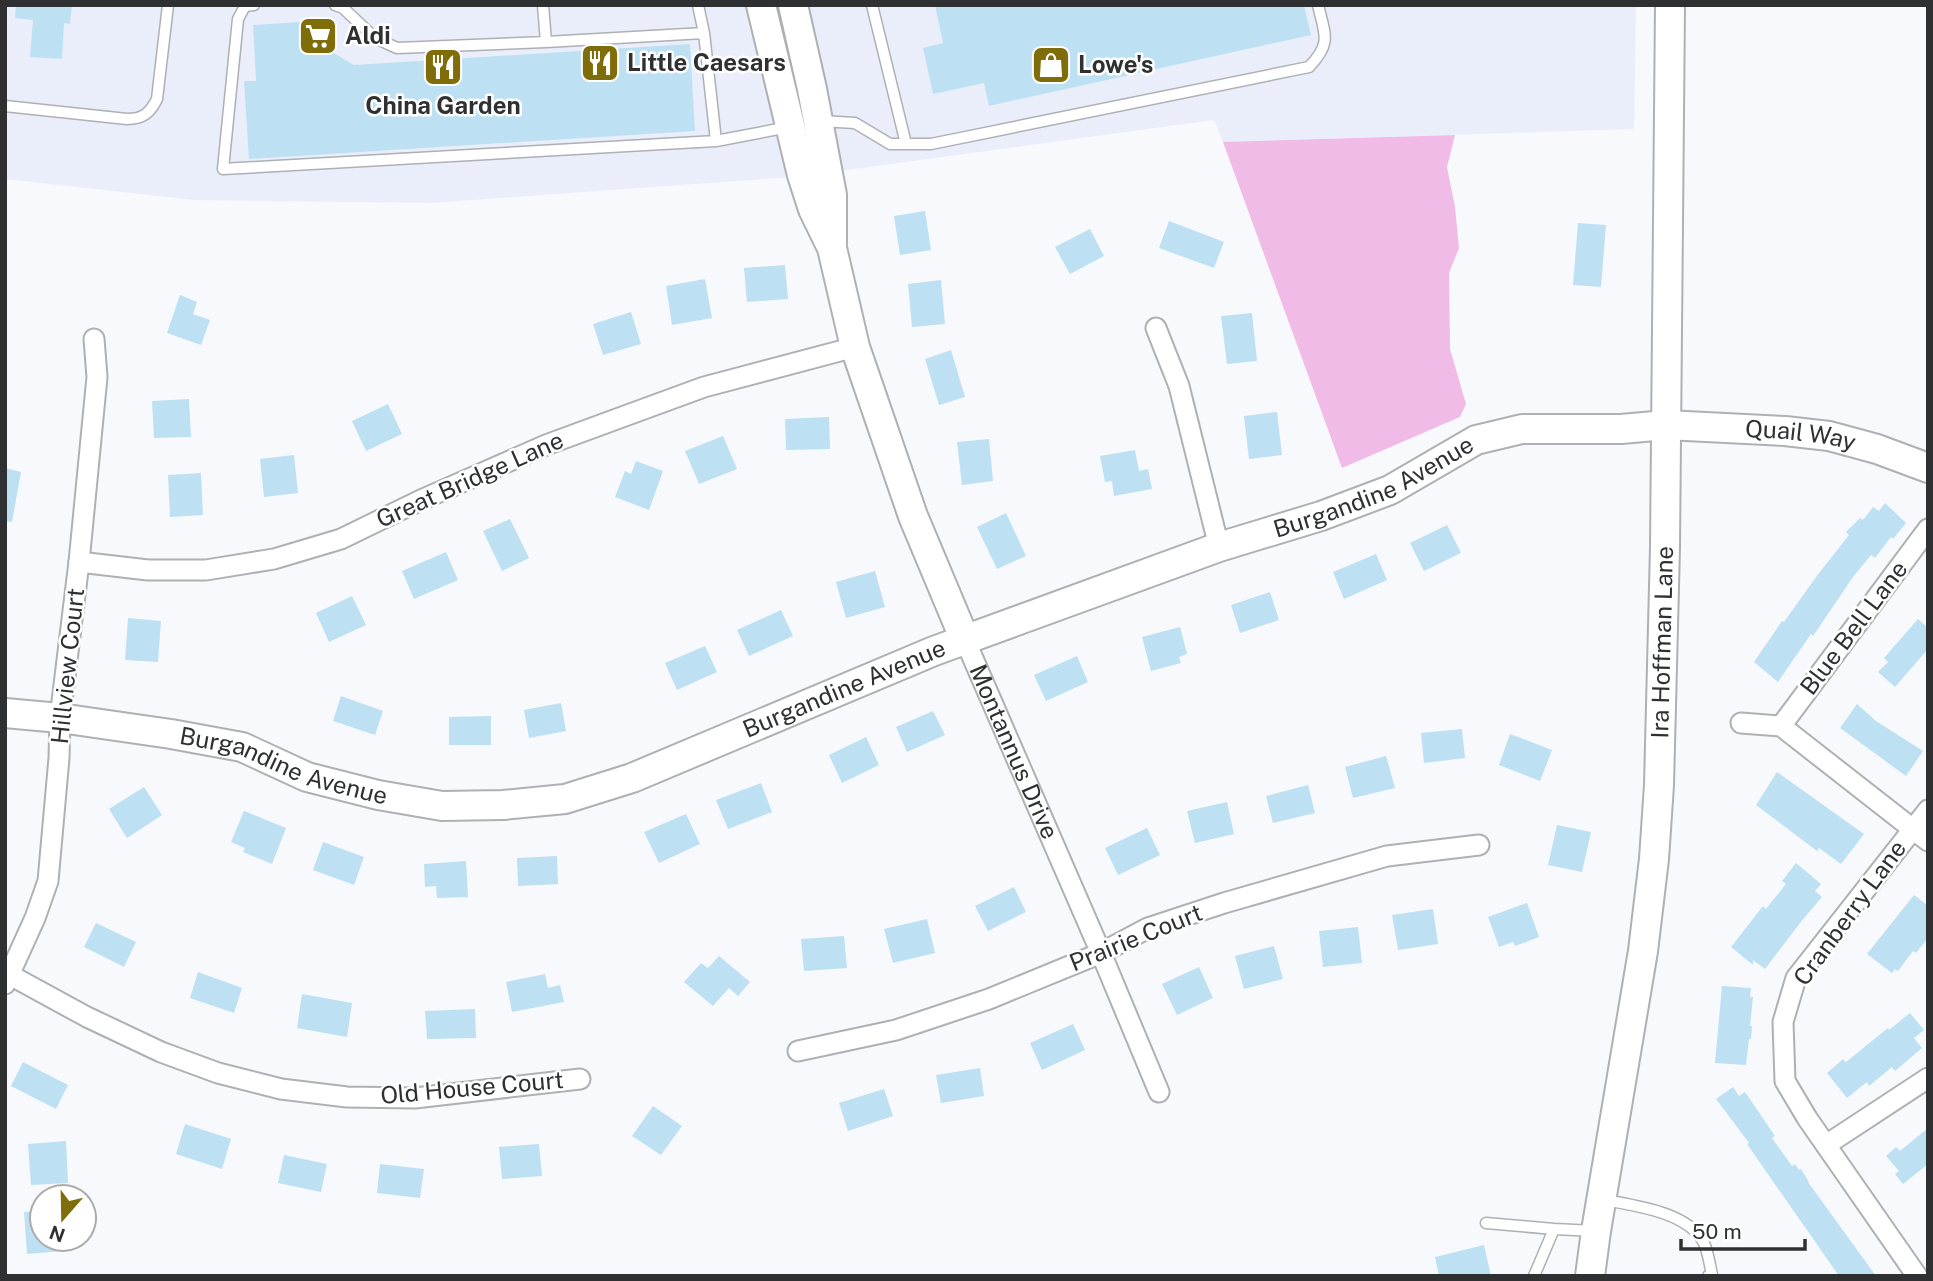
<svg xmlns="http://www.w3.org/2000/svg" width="1933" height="1281" font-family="'Public Sans',sans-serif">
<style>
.built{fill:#e9eefa}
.green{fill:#f1bbe7}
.building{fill:#bde0f3}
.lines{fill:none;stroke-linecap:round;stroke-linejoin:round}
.lane-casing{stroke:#aeb0b4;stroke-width:13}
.street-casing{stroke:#aeb0b4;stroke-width:23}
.secondary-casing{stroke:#aeb0b4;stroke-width:32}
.lane{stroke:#fff;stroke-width:10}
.street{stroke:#fff;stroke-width:19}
.secondary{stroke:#fff;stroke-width:28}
.labels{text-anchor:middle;stroke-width:5;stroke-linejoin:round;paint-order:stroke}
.poi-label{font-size:24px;font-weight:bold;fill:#2f3031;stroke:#fff;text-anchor:start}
.street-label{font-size:24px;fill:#2f3031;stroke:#fff}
</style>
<rect width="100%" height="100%" fill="#f7f9fd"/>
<path class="built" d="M5 5H751L792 177 431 203 194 200 5 179Z
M807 5H1636L1634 129 1223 142 1214 120 839 171Z"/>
<path class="green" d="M1455 135 1447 167 1455 207 1459 248 1449 273 1450 349 1466 404 1460 417 1342 468 1223 142Z"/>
<path class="building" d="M16 5H72L70 24 64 23 62 59 30 57 33 20 15 18Z
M935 5H1304L1311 35 989 106 984 83 933 94 923 48 943 43Z
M330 20 332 52 354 65 690 44 695 131 249 159 244 81H256L253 25Z
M925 211 931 250 900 255 894 216Z
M1169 221 1224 242 1214 268 1159 248Z
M1578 223 1606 225 1601 287 1573 285Z
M1090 229 1104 256 1070 274 1055 247Z
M785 265 788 299 747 302 744 268Z
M705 279 712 318 672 325 666 286Z
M941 280 945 324 912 327 908 284Z
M180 295 197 302 193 314 210 320 201 345 167 333Z
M631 312 641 344 603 355 593 324Z
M1252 313 1257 361 1227 364 1221 316Z
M951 350 965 397 939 405 925 359Z
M189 399 191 437 154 438 152 401Z
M388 404 402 434 366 451 352 421Z
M1277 412 1282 455 1249 459 1244 416Z
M829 417 830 449 786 450 785 419Z
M723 436 737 469 699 484 685 451Z
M989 439 993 481 962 485 957 442Z
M1135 450 1139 471 1148 469 1152 489 1114 496 1112 481 1105 482 1100 456Z
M294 455 298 493 264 497 260 459Z
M636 461 663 471 649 510 615 497 625 471 631 474Z
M5 468 21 472 12 522 5 521Z
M201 473 203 515 170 517 168 475Z
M1885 503 1906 523 1893 539 1891 537 1875 558 1871 555 1853 577 1813 636 1811 634 1778 682 1754 662 1782 621 1784 622 1816 577 1849 535 1846 532 1860 518 1863 520 1873 507 1879 511Z
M1006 513 1026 556 997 569 977 527Z
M510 519 529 558 502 571 483 531Z
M1447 525 1461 553 1424 571 1410 543Z
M446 552 458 580 414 599 402 571Z
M1376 554 1387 580 1344 599 1333 572Z
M875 571 885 607 846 618 836 582Z
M1270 592 1279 620 1240 633 1231 605Z
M352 596 366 625 329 642 316 613Z
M781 610 793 636 749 656 737 630Z
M128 618 161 621 158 662 125 660Z
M1918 619 1928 628V649L1895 687 1878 672 1888 662 1884 658Z
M1180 627 1187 654 1179 657 1181 663 1151 671 1142 637Z
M705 646 717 672 677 690 665 663Z
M1077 656 1088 682 1046 701 1034 675Z
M341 696 383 711 375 735 333 721Z
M561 703 566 731 529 738 524 710Z
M1857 704 1876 721 1923 751 1906 776 1840 728Z
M933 711 945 735 907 752 896 727Z
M491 716V745H449V717Z
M1462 729 1465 758 1424 763 1421 733Z
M1510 734 1552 750 1540 781 1499 765Z
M866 737 879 765 842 783 829 755Z
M1386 756 1395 788 1353 798 1345 767Z
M1777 772 1864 834 1841 864 1819 848 1817 851 1756 805Z
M761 783 772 812 728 829 716 800Z
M1308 785 1315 813 1273 823 1266 796Z
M144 787 162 815 127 838 109 809Z
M1227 802 1234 834 1195 843 1187 811Z
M244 811 286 828 272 864 243 852 245 848 231 842Z
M686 814 700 844 659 863 644 832Z
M1557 825 1591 832 1582 872 1548 865Z
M1147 828 1160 855 1118 875 1105 848Z
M323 842 364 857 354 885 313 870Z
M557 856 558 884 518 886 517 858Z
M466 861 468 897 437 898 436 886 425 887 424 864Z
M1796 863 1821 884 1815 891 1822 897 1800 923 1765 969 1753 960V965L1731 947 1763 906 1766 909 1786 884 1782 881Z
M1014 887 1026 912 988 931 975 906Z
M1914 895 1928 906V938L1916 953 1913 951 1898 971 1895 969 1892 973 1867 954Z
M1527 903 1539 937 1515 946 1513 942 1499 947 1488 917Z
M1433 909 1438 944 1398 950 1392 915Z
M927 919 935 953 893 963 884 929Z
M96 923 136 942 124 967 84 947Z
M1358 927 1362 963 1323 967 1319 931Z
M844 936 847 968 804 971 801 939Z
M1274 946 1283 979 1244 989 1235 956Z
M719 956 750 982 738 996 729 988 713 1006 684 982 701 963 708 968Z
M1199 967 1213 998 1177 1015 1162 984Z
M198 972 242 988 234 1013 190 998Z
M545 974 548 988 560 985 564 1002 512 1012 506 982Z
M1722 986 1751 988 1750 997H1753L1750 1026H1752L1751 1039H1749L1746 1065 1715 1063Z
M302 994 352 1003 347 1037 297 1028Z
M475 1009 476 1038 427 1039 425 1011Z
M1910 1013 1924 1030 1914 1038 1922 1048 1895 1071 1892 1067 1869 1086 1867 1082 1847 1098 1827 1073 1843 1059 1846 1062 1888 1028 1889 1030Z
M1073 1024 1085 1050 1042 1070 1030 1043Z
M23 1062 68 1085 56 1109 11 1086Z
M980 1068 984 1096 941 1103 936 1075Z
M1733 1087 1739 1096 1745 1092 1775 1136 1772 1138 1792 1166 1795 1164 1799 1170 1801 1169 1809 1182H1808L1876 1276H1839L1772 1180 1747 1144 1749 1143 1716 1099Z
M884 1089 893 1116 848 1131 839 1103Z
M653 1106 682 1126 661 1155 632 1136Z
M185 1124 231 1139 222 1169 176 1154Z
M1928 1128V1164L1903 1184 1895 1174 1899 1171 1886 1156 1896 1147 1900 1151Z
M66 1141 68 1183 31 1185 28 1144Z
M539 1144 542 1176 502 1179 499 1147Z
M284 1155 327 1164 321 1192 278 1183Z
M380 1164 424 1169 420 1198 377 1193Z
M42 1211V1239H61L62 1251 27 1254 24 1212Z
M1484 1245 1491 1276H1439L1435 1257Z"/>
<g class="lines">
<g class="lane-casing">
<path id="lane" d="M254 5 245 6 238 19 223 169 716 141
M335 5 343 8 375 38 397 48 546 42
M543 5 546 42 704 33 716 141 789 127
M698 5 704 33
M872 5 906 144
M5 106 127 119C143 119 150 113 157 99L168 5
M821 121 855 123 890 144H931L1309 67C1332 43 1325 35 1318 5
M1605 1200C1636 1206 1688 1212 1704 1243 1708 1252 1710 1265 1712 1275L1708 1276
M1486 1223 1554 1229
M1534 1276 1554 1229 1595 1231"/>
</g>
<g class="street-casing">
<g id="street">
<path d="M1156 328 1179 386 1219 547"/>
<path d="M79 562 148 570H206L274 559 341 539 421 500 546 445 633 413 704 387 855 347"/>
<path id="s1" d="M965 640 1101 953 1159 1092"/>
<path d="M1741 723 1781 726 1928 841"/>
<path d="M1781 726 1928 529"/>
<path d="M10 975 87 1017 161 1052 218 1073 281 1089 347 1097 415 1098 580 1079"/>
<path d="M5 984 35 918 48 881 59 758 60 718 79 562 97 377 94 339"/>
<path d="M798 1051 896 1030 989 999 1101 953 1148 928 1224 903 1387 856 1479 845"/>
<path d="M1826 1145 1928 1078"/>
<path d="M1917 1276 1807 1118 1785 1081 1783 1022 1796 978 1928 810"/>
</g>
</g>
<g class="secondary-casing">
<g id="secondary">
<path d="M761 5 802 175 813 209 832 248 855 347 913 516 965 640"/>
<path d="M793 5 812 89 832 195V242"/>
<path id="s2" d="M5 713 60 718 171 734 242 747 307 777 378 795 442 806 503 805 565 799 632 778 934 651 1219 547 1321 516 1390 490 1476 440 1522 429H1621L1666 425 1785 431 1829 436 1877 449 1928 468"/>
<path id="s3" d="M1590 1276 1596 1231 1643 951 1654 859 1659 785 1665 547 1670 5"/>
</g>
</g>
<use href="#lane" class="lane"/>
<use href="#street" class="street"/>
<use href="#secondary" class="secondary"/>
</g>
<defs>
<g id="supermarket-square" transform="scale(2.0125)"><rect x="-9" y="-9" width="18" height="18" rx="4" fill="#7e6d08" stroke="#fff"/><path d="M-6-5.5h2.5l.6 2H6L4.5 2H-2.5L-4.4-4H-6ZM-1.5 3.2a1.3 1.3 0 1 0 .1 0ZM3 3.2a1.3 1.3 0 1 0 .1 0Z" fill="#fff"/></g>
<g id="restaurant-square" transform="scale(2.0125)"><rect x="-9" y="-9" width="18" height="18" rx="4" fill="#7e6d08" stroke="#fff"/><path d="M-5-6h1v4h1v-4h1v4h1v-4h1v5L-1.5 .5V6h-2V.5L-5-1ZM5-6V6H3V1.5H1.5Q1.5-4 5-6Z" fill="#fff"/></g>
<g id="shop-square" transform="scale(2.0125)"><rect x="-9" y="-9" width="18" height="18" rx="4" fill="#7e6d08" stroke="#fff"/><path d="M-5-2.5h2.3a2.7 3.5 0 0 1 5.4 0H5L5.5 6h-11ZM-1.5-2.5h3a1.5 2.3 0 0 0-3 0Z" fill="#fff"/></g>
</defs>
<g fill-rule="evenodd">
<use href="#supermarket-square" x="318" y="36"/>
<use href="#restaurant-square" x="600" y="63"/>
<use href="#shop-square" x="1051" y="65"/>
<use href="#restaurant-square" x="443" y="67"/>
</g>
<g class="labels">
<g class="poi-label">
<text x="345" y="44">Aldi</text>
<text x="627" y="71">Little Caesars</text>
<text x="1078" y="73">Lowe's</text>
<text x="443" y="114" text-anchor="middle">China Garden</text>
</g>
<g class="street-label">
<text dy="8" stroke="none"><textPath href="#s2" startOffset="1880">Quail Way</textPath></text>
<text transform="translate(470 480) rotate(-24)" y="8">Great Bridge Lane</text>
<text dy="8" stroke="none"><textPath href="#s2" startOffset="1440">Burgandine Avenue</textPath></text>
<text transform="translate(1854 628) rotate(-53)" y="8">Blue Bell Lane</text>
<text dy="8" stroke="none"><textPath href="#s3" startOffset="639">Ira Hoffman Lane</textPath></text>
<text transform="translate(68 666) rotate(-84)" y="8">Hillview Court</text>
<text dy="8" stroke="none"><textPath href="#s2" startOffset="873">Burgandine Avenue</textPath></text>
<text dy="8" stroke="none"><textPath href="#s1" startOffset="122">Montannus Drive</textPath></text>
<text dy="8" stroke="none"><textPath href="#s2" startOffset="285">Burgandine Avenue</textPath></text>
<text transform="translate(1850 913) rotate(-54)" y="8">Cranberry Lane</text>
<text transform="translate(1136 938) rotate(-22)" y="8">Prairie Court</text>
<text transform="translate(472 1088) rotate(-5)" y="8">Old House Court</text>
</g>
</g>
<rect width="1933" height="1281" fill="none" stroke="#2f3031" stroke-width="14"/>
<g transform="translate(63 1218) rotate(200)"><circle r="33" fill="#ffffff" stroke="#acacad" stroke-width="2"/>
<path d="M0-5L12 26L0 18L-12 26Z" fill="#7e6d08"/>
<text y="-10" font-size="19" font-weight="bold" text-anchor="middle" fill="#2f3031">N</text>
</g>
<path d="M1681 1239v10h124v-10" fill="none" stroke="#2f3031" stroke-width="3.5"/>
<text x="1692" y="1239" font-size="21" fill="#2f3031" stroke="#ffffff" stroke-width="5" paint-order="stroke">50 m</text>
</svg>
